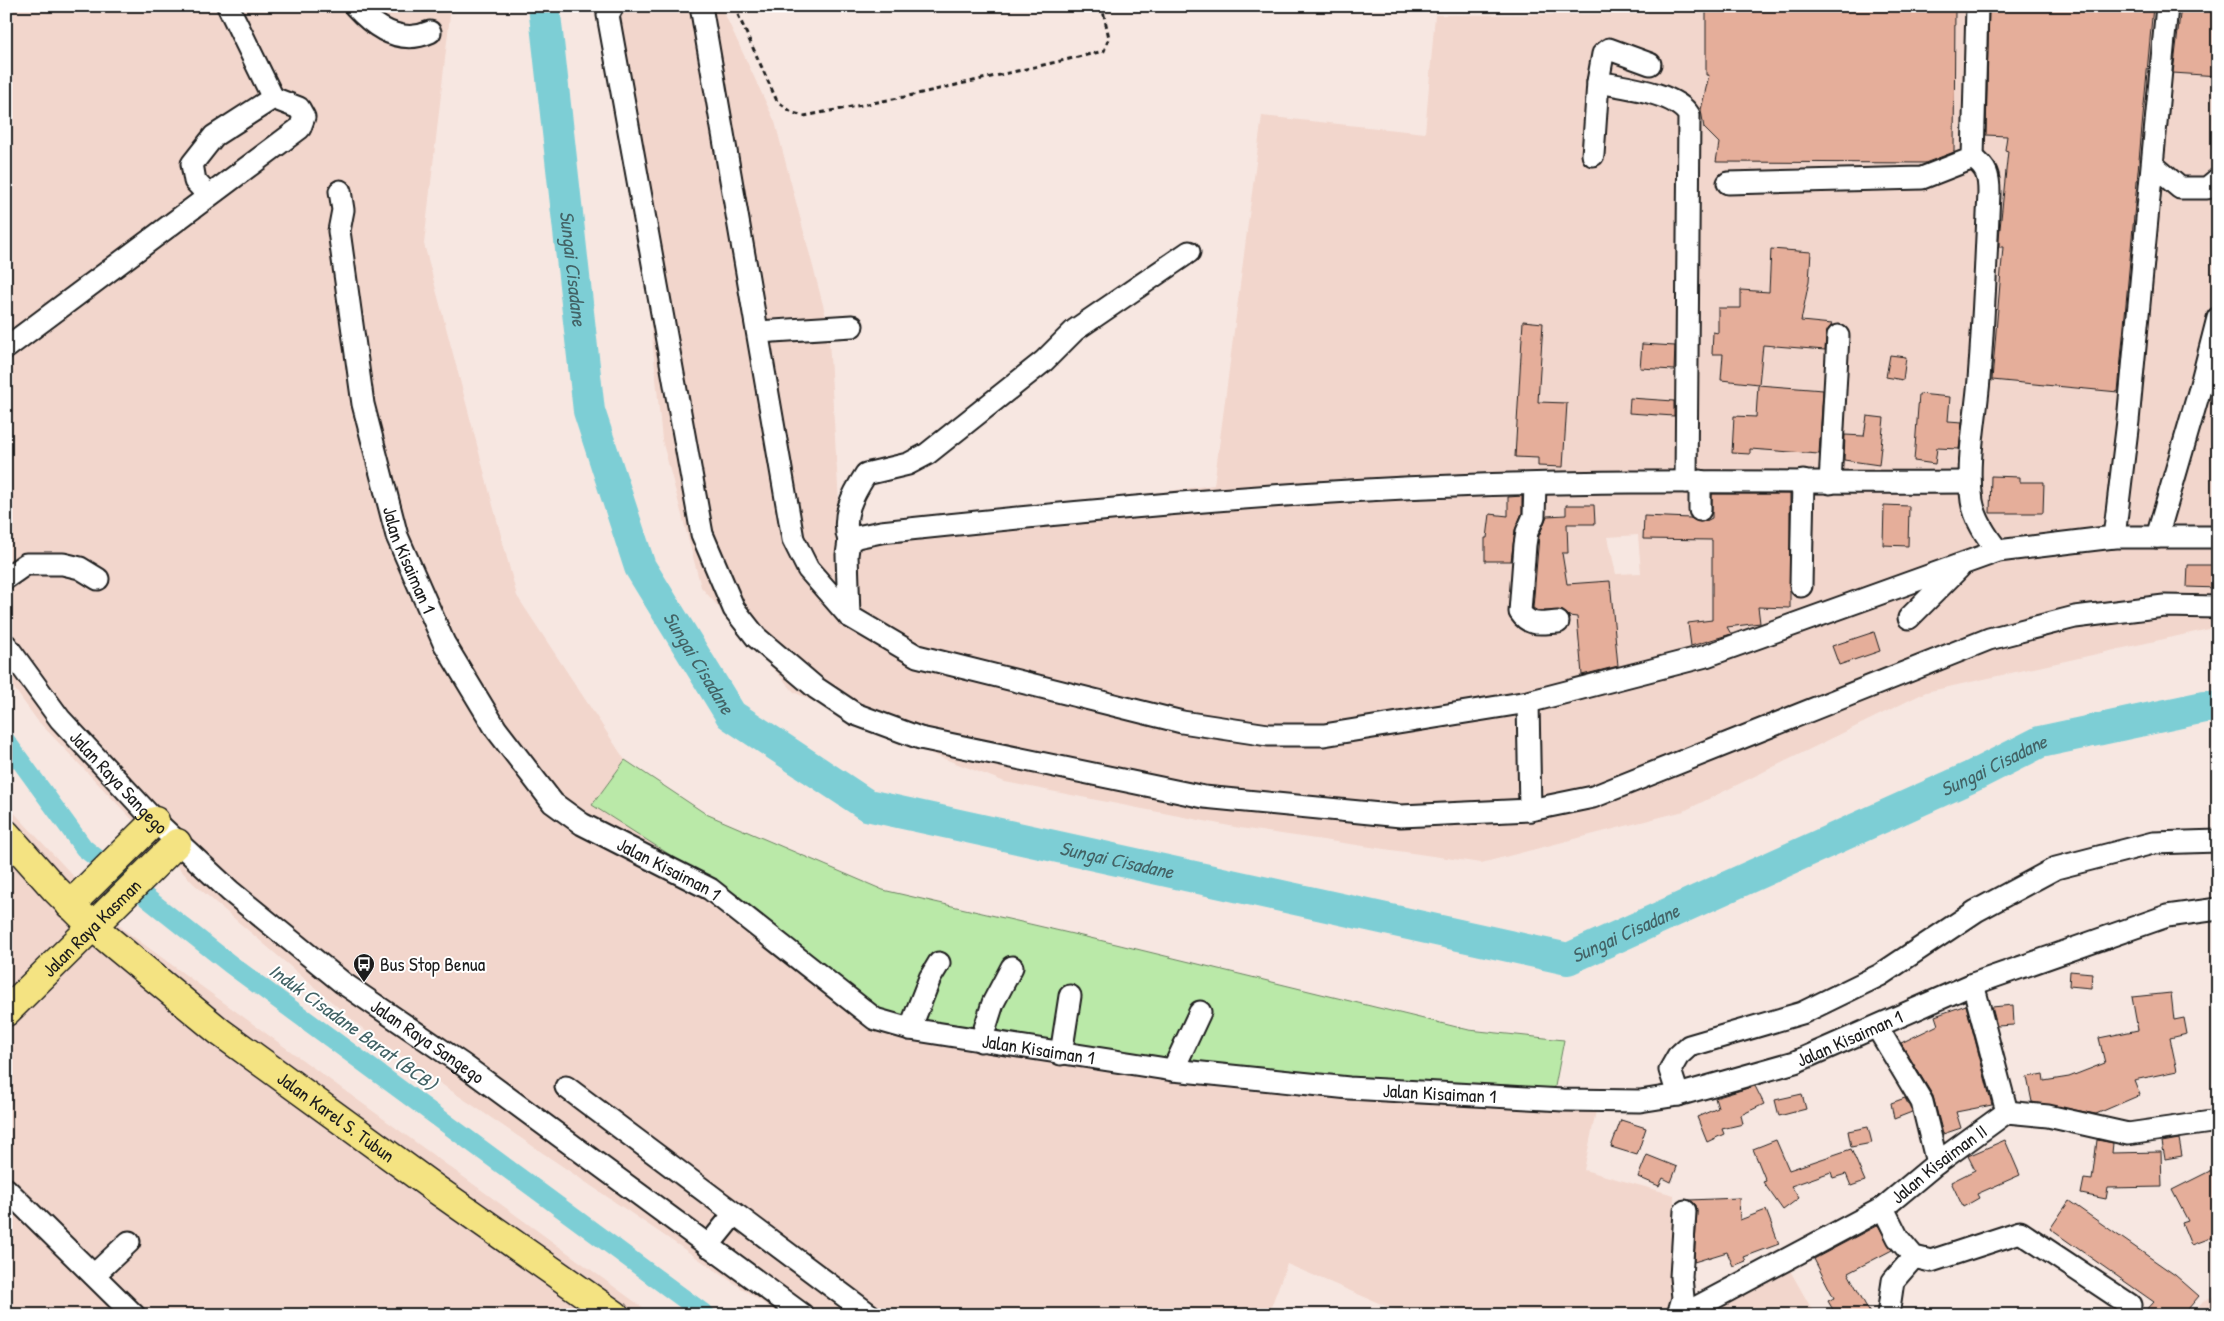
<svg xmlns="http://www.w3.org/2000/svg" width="2224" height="1321" font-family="'Patrick Hand',sans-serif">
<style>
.built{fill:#f2d6cc;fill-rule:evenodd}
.green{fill:#bae9a8;stroke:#6b8262}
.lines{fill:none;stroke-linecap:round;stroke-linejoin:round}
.canal{stroke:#7dced5;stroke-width:19}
.river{stroke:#7dced5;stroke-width:32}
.building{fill:#e5ae9a;stroke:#1c1c1c}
.minor-casing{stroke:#1c1c1c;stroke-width:25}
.major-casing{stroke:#1c1c1c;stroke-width:31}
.path{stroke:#1c1c1c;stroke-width:3;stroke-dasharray:5 4;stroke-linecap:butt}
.minor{stroke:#fff;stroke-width:21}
.major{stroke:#f4e382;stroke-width:28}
.labels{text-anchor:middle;stroke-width:4;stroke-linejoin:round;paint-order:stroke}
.street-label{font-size:19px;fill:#1c1c1c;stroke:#fff}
.poi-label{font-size:19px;fill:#1c1c1c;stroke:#fff;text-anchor:start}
.water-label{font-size:20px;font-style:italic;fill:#436366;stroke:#fff}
</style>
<rect width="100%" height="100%" fill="#f7e7e1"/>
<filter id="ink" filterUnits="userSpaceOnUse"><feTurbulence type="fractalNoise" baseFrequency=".02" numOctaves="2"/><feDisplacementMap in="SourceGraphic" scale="10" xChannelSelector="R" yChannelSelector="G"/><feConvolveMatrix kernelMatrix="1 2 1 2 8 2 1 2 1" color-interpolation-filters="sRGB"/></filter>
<g filter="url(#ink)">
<path class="built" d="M6 6H451L424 244 517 596 625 760 593 805 1596 1111 1584 1170 1674 1195 1672 1313 1779 1251 1815 1315H1407L1287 1264 1268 1315H781L375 1039 194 884 37 720 6 677Z
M620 6H721L775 122 828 324 841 535 1214 485 1262 116 1425 133 1435 15 1648 14 1646 6H2218V627L1926 692 1684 811 1481 863 1240 828 1005 782 877 733 794 692 701 587 662 440ZM1638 535 1641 573 1616 574 1608 537Z
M6 804 124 930 653 1315H6Z
M2218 1294V1315H2191L2205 1300Z"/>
<path class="green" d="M625 760 706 814 883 890 1116 944 1469 1030 1564 1040 1551 1107 892 1034 714 883 592 805Z"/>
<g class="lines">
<path class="canal" d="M6 741 84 848 230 964 706 1315"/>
<path class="river" id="s1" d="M544 6 589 411 640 567 731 715 867 805 1568 959 1971 777 2040 742 2204 707H2218"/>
</g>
<path class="building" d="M1706 6H1955L1954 152 1925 163 1716 162 1719 143 1704 128 1701 110 1709 75H1706Z
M1989 6H2153L2118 392 1992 380 2003 247H1999V238L2008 151 2005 150 2007 136 1986 135Z
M2181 6H2218V76L2173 73Z
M1771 249 1811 252 1809 281 1801 321 1832 324 1826 335 1825 350 1763 345 1759 384 1721 380 1723 354H1712L1713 332 1718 333V308H1741V290L1769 292Z
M1523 321 1543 323 1538 402 1567 403 1563 467 1538 466V458L1515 457Z
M1642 344 1675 346 1674 370 1640 368Z
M1890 355 1906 357 1903 380 1886 377Z
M1758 385 1823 390 1819 454 1750 449V454L1732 453 1734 416 1756 417Z
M1919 394 1950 397 1948 421 1962 422 1959 449 1937 448 1935 464 1914 461Z
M1630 398 1674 401V416L1629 413Z
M1867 416 1884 418 1879 465 1844 460 1845 435 1864 436Z
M1991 476 2020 477V482H2044L2043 513H1990Z
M1712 494H1790V608L1758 607 1760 623 1727 627 1731 634 1691 646 1688 623 1712 620V540L1643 539 1644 516 1690 518 1700 522 1706 521 1712 518Z
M1522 496V513L1515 530 1511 561H1485V538H1487L1490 514 1508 516V497Z
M1566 505H1594L1595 524H1567L1568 553H1562L1567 584 1610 581 1618 666 1582 675 1577 617 1569 616 1563 611H1538L1533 608 1539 536 1547 516 1566 515Z
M1884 505 1909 506 1908 546 1883 545Z
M2188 565H2218V588L2187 587Z
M1874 632 1880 651 1839 665 1832 646Z
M2070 971 2092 973 2091 988 2069 986Z
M2171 993 2174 1020 2184 1018 2187 1034 2170 1038 2177 1071 2134 1080 2140 1095 2096 1114 2032 1102 2027 1077 2043 1074 2044 1081 2069 1077 2105 1063 2099 1038 2138 1030 2132 997Z
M1966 1005 1992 1105 1956 1112 1961 1128 1943 1134 1933 1096 1901 1043 1938 1025 1935 1016Z
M2013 1005 2014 1025 1997 1026 1992 1007Z
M1755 1086 1764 1104 1741 1115 1743 1124 1722 1129 1724 1134 1707 1142 1697 1117 1718 1108 1715 1098Z
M1802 1094 1806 1109 1779 1116 1775 1100Z
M1905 1098 1912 1112 1894 1119 1891 1103Z
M1621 1120 1646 1128 1637 1155 1611 1147Z
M1868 1127 1872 1143 1851 1147 1848 1131Z
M2179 1139 2182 1156 2165 1159 2162 1142Z
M1776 1140 1789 1170 1851 1149 1865 1181 1851 1186 1846 1174 1833 1178 1831 1172 1791 1186 1799 1198 1783 1210 1763 1182 1766 1181 1753 1149Z
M2005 1140 2020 1175 1977 1194 1979 1198 1963 1207 1951 1182 1975 1170 1968 1156Z
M2097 1140 2113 1143 2112 1153 2161 1152 2162 1187 2108 1188 2106 1199 2081 1194 2084 1179 2092 1180Z
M1647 1155 1677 1167 1671 1182 1663 1178 1659 1186 1638 1177Z
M2218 1167V1235L2191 1245 2182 1223 2188 1221 2172 1190Z
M1739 1198 1740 1220 1766 1210 1779 1244 1744 1257 1746 1261 1733 1266 1727 1252 1694 1262 1697 1211 1696 1205 1689 1200Z
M2069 1201 2175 1275 2199 1296 2183 1315H2142L2154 1302 2050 1229Z
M1878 1225 1892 1250 1848 1273 1871 1315H1836L1828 1301 1834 1298 1814 1259Z"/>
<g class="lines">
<g class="minor-casing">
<g id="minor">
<path d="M228 6 273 98"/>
<path d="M355 6C375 28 401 45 430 32"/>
<path d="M613 6 608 15 702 534 734 609 756 637 816 688 855 714 920 738 1204 797 1401 816 1530 810 1593 797 1989 639 2075 617 2164 606 2218 607"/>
<path d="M701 6 793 539 808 569 849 616 917 656 1182 722 1268 735H1324L1528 702 1706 656 1998 551 2114 537H2218"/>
<path d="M1598 82 1603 54 1609 49 1650 64"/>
<path d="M1593 155 1598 82C1623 87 1675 92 1689 115L1686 482"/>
<path d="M1973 158 1977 6"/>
<path d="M2153 165 2180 188H2207L2218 179"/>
<path d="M1728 183 1922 178 1973 158C1987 168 1989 176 1989 193 1986 255 1984 317 1979 379 1976 419 1966 462 1972 501 1975 520 1986 536 1998 551"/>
<path id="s2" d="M340 191 343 210 339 231 363 404 397 536 444 643 496 729 553 803 582 824 710 889 875 1019 910 1029 1173 1070 1349 1088 1563 1100 1640 1101 1678 1095 1795 1062 1973 984 2167 916 2218 909"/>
<path d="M758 332 852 326"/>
<path d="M6 348 300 128 304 117 299 108 273 98 214 136 192 164 195 181 209 196"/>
<path d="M1700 481V510"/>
<path d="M1830 483 1838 336"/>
<path d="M1535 485 1534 516 1527 532 1525 545 1520 612C1530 627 1541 623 1558 622"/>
<path d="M2114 537 2128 421 2167 6"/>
<path d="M2157 537 2199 392 2218 318"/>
<path d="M849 541C841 516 852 496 866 474L908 464 927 454 1044 361 1075 330 1189 252"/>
<path d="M6 578 26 564H63L80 568 98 579"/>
<path d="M1801 586 1803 481"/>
<path d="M849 616 847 555 849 541 857 537 881 532C1072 512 1262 493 1454 486 1626 479 1798 483 1970 482"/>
<path d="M1909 618 1959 568"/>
<path id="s3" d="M6 645 60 719 155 821 230 891 343 983 462 1064 803 1315"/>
<path d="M1528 702 1530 810"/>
<path d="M1973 984 2007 1112"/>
<path d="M1877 1027 1922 1102 1937 1163"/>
<path d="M910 1029 930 978 939 963"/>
<path d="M981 1041 993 1003 1012 967"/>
<path d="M1061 1054 1070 996"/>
<path d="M1173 1070 1200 1012"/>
<path d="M566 1087 870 1315"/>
<path d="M1678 1095 1670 1070 1678 1056 1689 1046 1802 1013 1880 975 1976 911 2056 868 2153 843 2218 841"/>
<path d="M6 1189 134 1315"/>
<path d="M1883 1208 1898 1238 1914 1257 1931 1261 2020 1232 2130 1305"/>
<path d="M708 1246 734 1214"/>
<path d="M94 1275 129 1242"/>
<path d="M1678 1315 1683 1298 1681 1277 1685 1211"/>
<path id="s4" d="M1682 1315 1883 1208 1937 1163 2007 1112 2048 1116 2128 1134 2218 1121"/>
<path d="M1888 1315 1893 1281 1914 1257"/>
</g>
</g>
<g class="major-casing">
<g id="major">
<path id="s5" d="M6 834 54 888 93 927 220 1032 437 1190 615 1315"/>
<path d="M70 905 155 821"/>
<path id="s6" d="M6 1012 177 843"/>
</g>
</g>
<path class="path" d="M734 6 777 101 793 113 804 116 904 97 1104 51 1109 38 1102 6"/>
<use href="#minor" class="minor"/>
<use href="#major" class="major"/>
</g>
</g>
<defs>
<g id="bus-pin" transform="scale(1.125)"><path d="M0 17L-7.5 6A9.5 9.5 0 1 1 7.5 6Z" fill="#1c1c1c" stroke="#fff"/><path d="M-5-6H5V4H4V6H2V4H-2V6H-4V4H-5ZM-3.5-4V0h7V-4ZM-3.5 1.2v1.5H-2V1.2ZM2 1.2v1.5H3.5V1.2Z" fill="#fff"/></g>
</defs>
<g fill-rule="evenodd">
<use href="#bus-pin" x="364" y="964"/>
</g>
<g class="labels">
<g class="street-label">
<text dy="7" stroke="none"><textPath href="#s2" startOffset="378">Jalan Kisaiman 1</textPath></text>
<text dy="7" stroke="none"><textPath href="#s3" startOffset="178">Jalan Raya Sangego</textPath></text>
<text dy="7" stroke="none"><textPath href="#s2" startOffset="796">Jalan Kisaiman 1</textPath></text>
<text dy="7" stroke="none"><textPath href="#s6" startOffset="120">Jalan Raya Kasman</textPath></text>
<text dy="7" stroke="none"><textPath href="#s2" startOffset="2042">Jalan Kisaiman 1</textPath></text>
<text dy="7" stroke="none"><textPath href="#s3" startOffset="582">Jalan Raya Sangego</textPath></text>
<text dy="7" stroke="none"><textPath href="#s2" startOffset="1218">Jalan Kisaiman 1</textPath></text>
<text dy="7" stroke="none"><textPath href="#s2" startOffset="1622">Jalan Kisaiman 1</textPath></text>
<text dy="7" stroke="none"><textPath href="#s5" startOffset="436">Jalan Karel S. Tubun</textPath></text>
<text dy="7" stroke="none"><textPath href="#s4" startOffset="299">Jalan Kisaiman II</textPath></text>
</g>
<g class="poi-label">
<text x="380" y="971">Bus Stop Benua</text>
</g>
<g class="water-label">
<text dy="7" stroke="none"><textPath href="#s1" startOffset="264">Sungai Cisadane</textPath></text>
<text dy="7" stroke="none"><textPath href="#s1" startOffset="684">Sungai Cisadane</textPath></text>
<text dy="7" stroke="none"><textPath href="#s1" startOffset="2094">Sungai Cisadane</textPath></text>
<text dy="7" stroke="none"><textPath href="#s1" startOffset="1164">Sungai Cisadane</textPath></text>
<text dy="7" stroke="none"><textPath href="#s1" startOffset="1689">Sungai Cisadane</textPath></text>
<text transform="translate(353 1027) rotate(36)" y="7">Induk Cisadane Barat (BCB)</text>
</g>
</g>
<rect width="2224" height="1321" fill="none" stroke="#fff" stroke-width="25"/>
<rect x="12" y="12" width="2199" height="1296" fill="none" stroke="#1c1c1c" stroke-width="2" filter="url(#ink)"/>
</svg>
